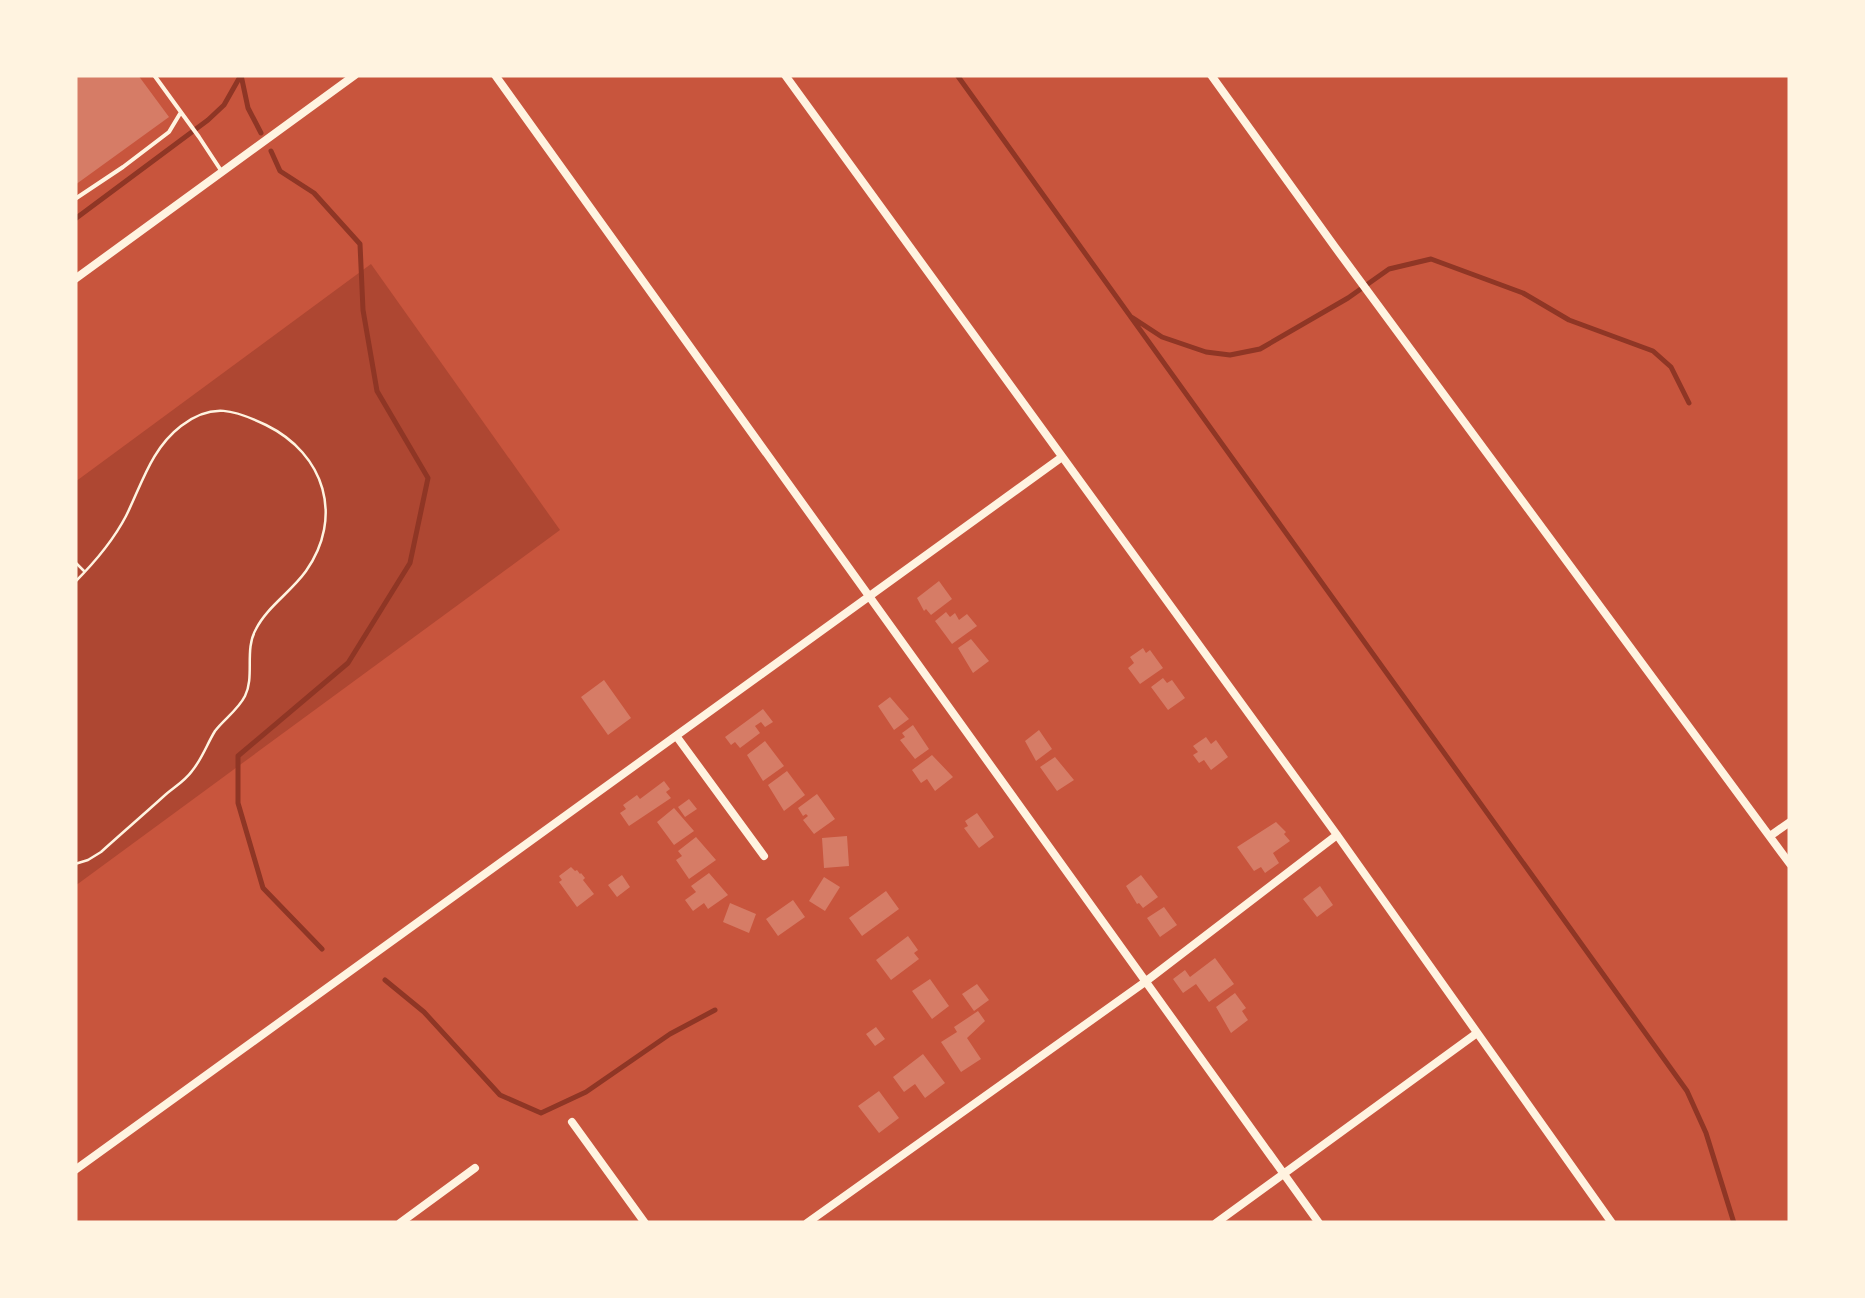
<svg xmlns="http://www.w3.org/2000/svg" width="1865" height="1298" font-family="Helvetica,sans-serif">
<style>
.green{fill:#ae4732}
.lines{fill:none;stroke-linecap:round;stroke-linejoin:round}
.stream{stroke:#8f3625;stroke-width:5}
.building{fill:#d67c66}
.path{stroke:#fff3e0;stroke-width:2.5}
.service{stroke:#fff3e0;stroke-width:4}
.minor{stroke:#fff3e0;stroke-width:8}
</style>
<rect width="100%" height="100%" fill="#c8553d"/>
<path class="green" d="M371 264 560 530 75 886V482Z"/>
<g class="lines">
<path class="stream" d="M241 75 248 108 261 133
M957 75 1687 1091 1706 1133 1734 1223
M271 151 280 171 314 193 360 244 363 310 377 391 428 478 410 563 348 663 238 756V803L263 888 322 949
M75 219 208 120 224 105 241 75
M1133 318 1162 337 1206 352 1230 355 1260 349 1348 298 1389 269 1431 259 1523 293 1569 320 1653 351 1671 367 1689 403
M385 980 424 1012 500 1095 541 1113 586 1092 670 1034 715 1010"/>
</g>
<path class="building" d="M75 75H138L169 117 75 185Z
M939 581 952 599 931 615 926 609 924 611 917 598Z
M946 612 950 617 955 613 959 620 967 614 977 626 952 644 935 621Z
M971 639 989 661 973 673 958 648Z
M1143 648 1146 653 1150 650 1163 668 1140 684 1128 668 1134 663 1130 657Z
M1163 678 1167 683 1172 680 1185 698 1168 710 1151 687Z
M604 680 631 718 608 735 581 697Z
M890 697 909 719 894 730 878 706Z
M763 709 773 722 765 727 761 722 755 726 760 733 740 748 735 742 731 745 725 737Z
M913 725 929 749 915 759 900 740 905 737 902 733Z
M1039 730 1052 749 1036 761 1025 741Z
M1206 737 1211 744 1216 740 1228 757 1211 770 1204 760 1199 763 1193 755 1198 752 1193 746Z
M765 741 784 766 763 781 747 755Z
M932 755 953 777 935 791 927 779 921 783 912 770Z
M1055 757 1074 780 1057 791 1040 767Z
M787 771 805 795 784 811 768 785Z
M664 781 670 789 666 792 671 798 629 826 620 813 626 809 623 805 637 795 640 799Z
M817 794 835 819 814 834 803 820 808 816 806 814 803 816 798 808Z
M689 799 697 809 685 817 678 807Z
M674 808 694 831 674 845 657 822Z
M977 813 994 837 979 848 964 828 968 826 965 821Z
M1276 822 1286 832 1284 834 1290 841 1273 853 1279 863 1265 873 1261 867 1254 871 1237 847Z
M847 836 849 866 824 868 822 838Z
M696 837 716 860 689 879 676 860 682 856 678 851Z
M571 867 575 871 577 870 580 874 581 873 585 878 583 880 594 894 577 907 559 882 562 880 559 876Z
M709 873 728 895 708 909 704 903 693 911 685 900 696 892 691 886Z
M622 875 630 887 617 897 608 885Z
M1141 875 1158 897 1143 908 1139 903 1137 904 1126 886Z
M824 877 840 887 825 911 809 901Z
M1320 886 1333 905 1317 917 1303 899Z
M886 891 899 909 862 936 849 918Z
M793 900 805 917 778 936 766 919Z
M730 903 756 914 749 933 723 922Z
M1164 907 1177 925 1160 937 1147 918Z
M908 936 918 950 914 953 919 959 891 980 876 960Z
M1215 958 1234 984 1209 1002 1196 984 1183 993 1173 979 1185 970 1190 977Z
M930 979 949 1006 932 1019 912 991Z
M977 984 989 1000 974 1011 962 994Z
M1235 993 1246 1008 1242 1011 1248 1020 1231 1033 1216 1007Z
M978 1011 985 1021 967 1038 981 1059 961 1072 941 1042 957 1032 954 1027Z
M876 1027 885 1039 875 1046 866 1034Z
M923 1054 945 1083 925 1098 915 1084 904 1092 893 1077Z
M879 1091 899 1118 879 1133 858 1106Z"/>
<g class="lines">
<path class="path" d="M75 562 84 571
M75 582C95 562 113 541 126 516 142 484 151 449 181 426 212 402 235 410 266 425 325 454 344 517 306 571 291 592 267 607 256 629 244 650 255 676 245 696 238 710 224 719 215 731 207 744 202 759 192 771 185 781 173 788 164 796 143 815 122 833 101 852L88 860 75 864"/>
<path class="service" d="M154 75 199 137 222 172
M75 199 123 167 169 132 181 112"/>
<path class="minor" d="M495 75 1319 1223
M785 75 1337 835 1612 1223
M1211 75 1335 247 1790 864
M75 279 355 75
M677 737 764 856
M1770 836 1790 822
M572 1122 645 1223
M75 1170C403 931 734 696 1062 457
M400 1223 475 1168
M807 1223 1145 982 1337 835
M1216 1223 1477 1033"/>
</g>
<rect width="1865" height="1298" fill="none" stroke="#fff3e0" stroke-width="155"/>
</svg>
